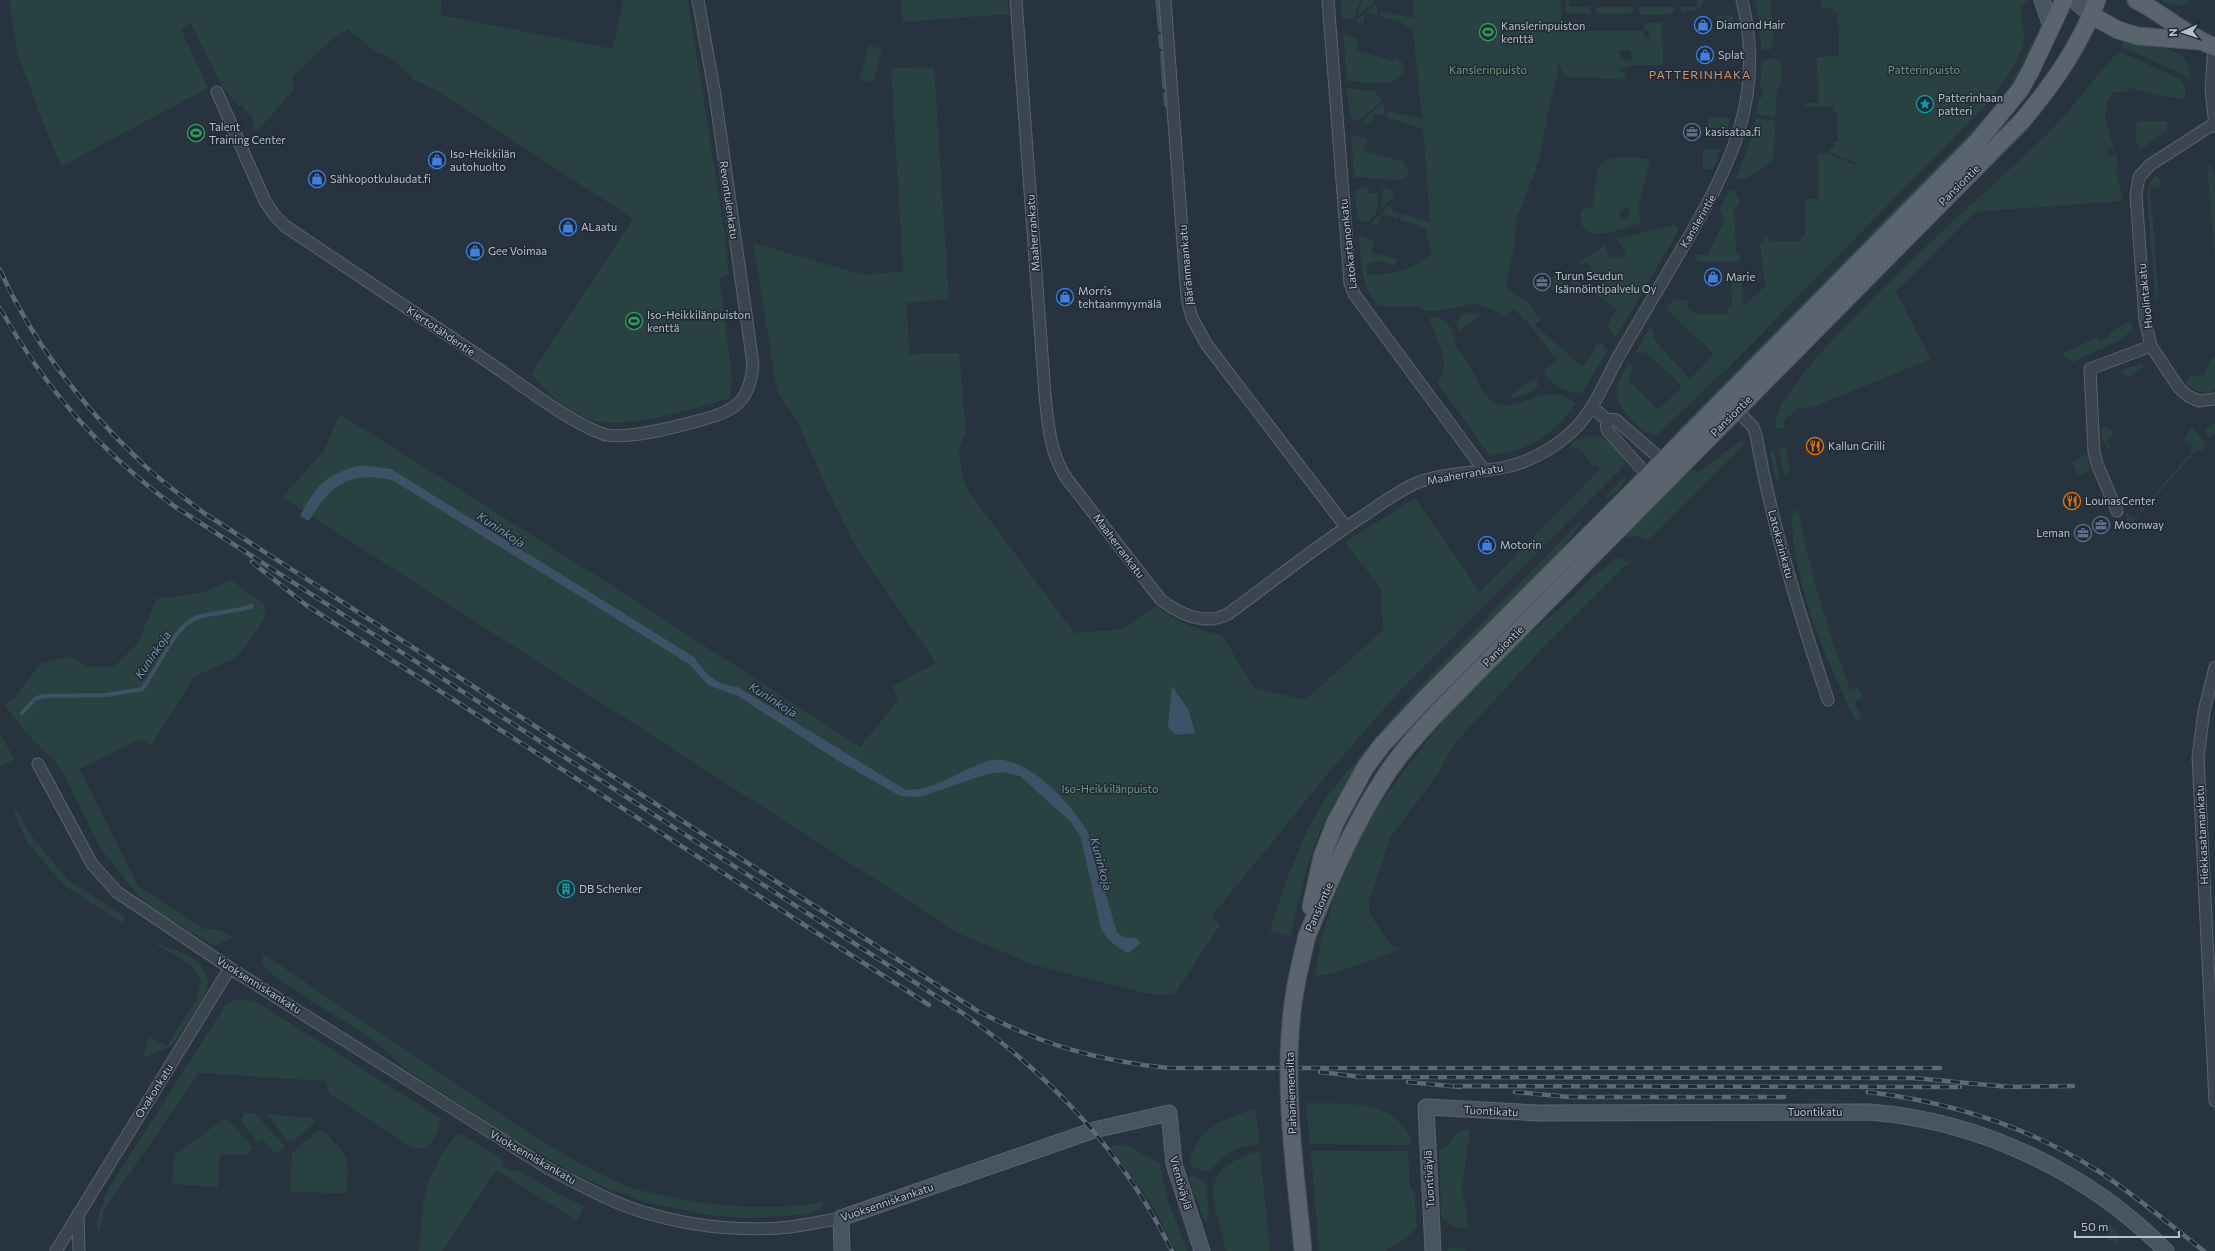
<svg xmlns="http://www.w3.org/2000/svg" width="2215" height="1251" font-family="Commissioner,sans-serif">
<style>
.green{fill:#2a4141;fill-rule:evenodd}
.water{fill:#3e5267}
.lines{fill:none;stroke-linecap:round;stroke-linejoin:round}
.stream{stroke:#3e5267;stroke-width:4}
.street-casing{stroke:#59636d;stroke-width:13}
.secondary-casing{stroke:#59636d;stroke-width:17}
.primary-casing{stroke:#454e59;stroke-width:19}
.street{stroke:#3b454f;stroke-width:11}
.secondary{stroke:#495462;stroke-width:15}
.primary{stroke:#59646f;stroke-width:17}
.rail-casing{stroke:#5d6976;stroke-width:4.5}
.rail{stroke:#202a35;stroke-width:3;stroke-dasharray:9;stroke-linecap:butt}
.primary-bridge-casing{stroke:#454e59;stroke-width:19;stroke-linecap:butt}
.primary-bridge{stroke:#59646f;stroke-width:17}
.labels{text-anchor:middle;stroke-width:3;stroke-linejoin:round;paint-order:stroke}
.poi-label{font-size:11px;fill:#b8c0ca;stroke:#202a35;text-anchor:start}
.park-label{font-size:11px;fill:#709977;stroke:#202a35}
.street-label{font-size:11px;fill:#b8c0ca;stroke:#202a35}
.neighbourhood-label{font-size:12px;letter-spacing:1px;fill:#d0916c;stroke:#202a35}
.water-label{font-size:12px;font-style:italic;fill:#7a92ab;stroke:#202a35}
</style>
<rect width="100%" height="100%" fill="#27333f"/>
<path class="green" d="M9 0H441V15L613 49 623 0H688L723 221 729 274 719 278 732 377 730 398C697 408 617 433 586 418 575 412 559 403 550 395 543 388 539 380 531 374L633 219 438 91 415 80 393 59 374 51 348 29 330 41 292 77 294 87 291 93 258 130H255L253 120 243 106 238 105 222 86 191 23 181 29 208 88 62 166 46 131 18 55Z
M901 0H1008L1009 14 903 22Z
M1340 0H1360L1353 20 1342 17Z
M1362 0H1374L1375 2 1357 16Z
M1413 0H1561V31H1644V37L1649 38V31L1644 30 1645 23 1662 22 1663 65 1626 66V68H1619V73L1626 72V79L1568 77 1562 72 1559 62 1557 78 1550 102 1539 161 1516 220 1515 245 1507 279 1508 289 1530 304 1535 313 1542 319 1535 325 1583 367 1594 350V345L1602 344 1608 350 1582 393C1571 394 1544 383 1544 370L1557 360 1526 320 1524 321 1515 309 1504 317C1470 294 1467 309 1432 311H1425L1417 306H1378C1361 283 1361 264 1359 236L1374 241 1371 252 1397 259 1394 266C1385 263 1377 258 1368 264L1367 275C1397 273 1406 273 1431 254L1426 229 1418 227 1419 225 1400 220 1402 214 1430 222 1423 129 1386 117 1388 111 1422 119 1413 29 1403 26V23L1380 16 1381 11 1414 18ZM1630 50 1633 61 1621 60 1619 51Z
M1566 0H1569V7H1590V14L1568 13 1566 10Z
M1697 0H1703V5L1695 10 1681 13V7H1697Z
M1755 0H1771L1773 43 1770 50H1762Z
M1822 0H2030L2020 6C2021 17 2024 28 2024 38 2023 60 1998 89 1985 106L1734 362 1658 434C1642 438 1616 406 1616 391 1617 381 1624 371 1629 363L1633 367 1628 380 1658 410 1681 388 1680 384 1645 351 1641 354 1636 352 1650 327 1655 333 1653 339 1690 379 1714 354 1666 309 1674 299 1687 300 1689 310 1696 314H1728V308H1732L1731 279H1739L1742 281 1743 302 1746 304 1765 286 1760 244 1764 241V236H1769V242L1801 241V236H1805V199H1818V154L1826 153 1858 166V164L1829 152V148L1834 147V142H1838L1837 113 1833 112V107H1805V103H1818L1817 57 1839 56 1838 13H1834L1833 9 1822 8Z
M2160 0H2191C2181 8 2171 6 2160 0Z
M1375 4 1378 10 1377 15 1366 12 1363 24 1355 21Z
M1596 7H1634L1633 12 1630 14H1597Z
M1638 7H1676L1672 14 1641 15 1638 11Z
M1716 16H1733L1735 30 1716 31Z
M1343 34 1359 39 1356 50 1392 61 1394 57 1402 62 1405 72C1393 89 1365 82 1347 81Z
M2124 41C2139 43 2173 47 2184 58 2189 65 2190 73 2191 81L2182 74 2121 46Z
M2031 44H2033L2011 88 1986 120 1674 436 1673 435 1985 117 2009 88Z
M869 45 882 49 873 83 859 79Z
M2121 52 2179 79 2185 87V99L2183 100 2128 88 2127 92H2114C2098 111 2108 127 2114 148L2106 150 2108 156 2116 154 2119 165 2115 167 2123 201 1975 212 1896 292 1931 359 1818 405 1798 409 1785 419 1784 428 1777 429C1754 391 2016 167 2050 131 2074 107 2094 78 2117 53Z
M1769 58 1781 60V81L1777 93 1775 117 1756 115 1759 98H1762L1763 89 1760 88 1762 61Z
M934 67 949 299 907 303 909 354 959 353 966 433 959 447 962 476 969 492 1074 633 1123 629 1156 606C1177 623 1196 630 1222 635L1254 688 1305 700 1383 630 1381 589 1345 542 1415 498 1480 592 1600 469 1596 465 1594 466 1578 448 1574 450 1572 448V443C1596 427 1614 440 1626 463L1399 692 1341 758 1211 917 1220 925 1175 994H1149L1034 965 960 934 282 497 323 452 340 414 633 599 860 747 898 700 893 686 936 663 857 549 825 485 798 422 777 391 753 243 864 275 903 271 891 68Z
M1347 89 1375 91 1382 101 1359 121 1350 118Z
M1383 103 1385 111 1384 116 1374 113 1371 124 1361 122Z
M1709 118H1730L1727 130 1708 128Z
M1756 118 1775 121 1774 156 1771 163 1746 179 1736 178 1748 148Z
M2139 121H2167V131L2141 149 2136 142 2135 125Z
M1351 135 1367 139 1363 151 1400 161 1401 159C1408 166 1410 169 1406 178L1397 180 1354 177Z
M1703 149 1720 150 1713 169H1703Z
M1625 157 1650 159 1638 208 1641 220 1638 224C1623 228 1592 244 1582 225 1579 219 1580 214 1583 209L1592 207 1598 167 1606 160ZM1627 207 1630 210 1628 218 1624 220 1621 218 1620 213Z
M2207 165H2210L2215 177V262Z
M2155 175 2160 179V187L2150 188 2159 298H2155L2147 198 2148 186Z
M1368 187 1369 193 1379 194 1376 214 1368 222 1357 219 1355 190Z
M1383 188 1392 191 1394 197 1381 208Z
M1729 190 1734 191 1738 196 1739 204 1734 209 1736 252 1740 254 1741 260 1737 262H1700L1694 258 1695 255H1707L1725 220 1719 210Z
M1390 204 1392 210 1399 213 1398 219 1382 214 1378 225 1372 223Z
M1673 225 1678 228V231L1617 336H1614L1607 326 1616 309 1603 298 1575 285 1572 282 1573 273 1580 284 1600 287 1605 285 1603 281 1590 270V266L1586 263 1579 264V262L1605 245 1609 258H1622L1626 251 1616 239Z
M1554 275H1564L1561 291H1552Z
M1471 312 1483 314 1458 332 1457 323 1463 314Z
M1429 318H1440C1443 321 1448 324 1451 328 1454 333 1454 340 1456 345 1459 353 1466 359 1470 365 1477 377 1480 393 1493 401 1519 418 1545 376 1576 404 1559 428 1538 445 1509 452 1501 454 1495 456 1488 453L1438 384 1444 367 1443 354Z
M2132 321 2133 330 2118 341 2073 362 2061 354 2098 337 2100 341 2109 337 2111 331Z
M2215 357V389C2203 395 2193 391 2185 382L2190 376 2203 377 2210 360Z
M2142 364 2144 366 2128 377 2121 372 2124 368Z
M1532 380H1537L1538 386 1528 393 1513 398 1510 396Z
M2215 423V433L2210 439 2205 430Z
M2105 426 2113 433 2106 441 2111 446 2110 448H2108L2102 441V429Z
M2192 427 2206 445 2201 452 2198 449 2129 526 2125 512 2134 518 2192 451 2190 449 2192 446 2184 440Z
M1741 440 1745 444 1649 540 1637 536 1623 537 1654 503 1691 469 1699 472Z
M1779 447 1785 448 1790 471 1784 477Z
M1774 449 1780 479H1777L1775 478 1770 452Z
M2088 454 2089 471 2078 476 2072 462Z
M1625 476 1627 478 1618 491 1607 498 1605 496Z
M1798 509C1809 571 1828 630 1850 690L1858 686 1863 698 1855 702 1862 718 1856 721C1827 662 1791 581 1792 514Z
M1579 522 1581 523 1561 551 1368 751C1348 781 1327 811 1315 844 1304 874 1298 905 1291 936L1270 931 1285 883 1309 826 1328 795 1408 699Z
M1617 558 1629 562 1539 652 1456 742 1433 781 1390 838 1369 901V913L1389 943 1400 950 1334 973 1315 976 1322 936 1336 892 1350 856 1378 806 1448 713 1513 647 1571 599 1590 579Z
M231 580 264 604 265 615 258 629 236 658 195 676 151 746 140 739 80 769 138 886 204 929H217L234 937 215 946 147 906 100 848 64 775 53 759 31 738 4 705 14 698 41 663 70 656 89 667H114L138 643 156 599 204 592Z
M0 735 15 759 0 767Z
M17 810 29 833 68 880 122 915 125 919 122 923 65 886 27 842 13 811Z
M149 940 190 956 201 964 208 981 205 996 172 1046 143 1058 148 1036 167 1046 197 998 201 980 189 964Z
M262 953 532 1135C565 1155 597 1174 632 1188 642 1191 652 1193 662 1195 714 1207 770 1211 823 1202V1207L812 1213 800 1215 744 1218 708 1215 645 1202 609 1189 573 1173 501 1131 402 1066 375 1041 275 977 262 964Z
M234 999 255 1001 438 1117 440 1120C440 1131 433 1139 427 1148H413L330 1094 326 1081 199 1073 105 1209 99 1231 96 1229 100 1210 109 1188 209 1031 225 1006Z
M1306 1103C1338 1104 1381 1099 1403 1126 1407 1131 1411 1136 1411 1143L1410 1145 1310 1144Z
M1256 1109 1259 1144C1239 1146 1222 1154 1211 1171L1201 1170 1189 1165C1197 1127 1222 1119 1256 1109Z
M248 1113 256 1114 285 1147 276 1154 262 1139 258 1143 241 1120 244 1114Z
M267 1114 311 1118 316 1122 293 1141 286 1140Z
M224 1119 231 1123 253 1148 245 1155 220 1154 218 1187 172 1184 175 1154Z
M319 1130H322C350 1159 350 1153 346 1194L290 1191 292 1153Z
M1464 1130H1470L1462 1189 1469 1229 1453 1227 1442 1217 1441 1212 1439 1151C1449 1148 1453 1133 1464 1130Z
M461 1134 503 1160V1165L509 1171 518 1170 559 1194 584 1206 577 1221 496 1170 443 1251H419C421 1234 421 1216 424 1199 427 1183 446 1137 461 1134Z
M1121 1145 1131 1147 1160 1164 1166 1195 1187 1251H1176L1153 1206 1110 1146Z
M1311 1151H1408L1410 1190H1414L1417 1227 1408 1237 1394 1246 1386 1251H1319Z
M1260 1152 1270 1251H1226L1213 1199C1210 1170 1235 1157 1260 1152Z
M1191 1175 1206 1183 1209 1216 1208 1220 1205 1221 1190 1183 1189 1176Z
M2110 1224 2118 1232 2119 1245 2108 1239 2105 1230Z
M1455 1247 1468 1251H1448V1249Z"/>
<path class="water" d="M357 466H369L391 469 694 657C705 674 717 686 738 687L906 790C936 790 959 771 985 762 1022 748 1072 804 1088 833L1117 933 1126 938H1136L1141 943 1128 953C1116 946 1107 941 1101 928L1081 838 1072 823 1020 776 1004 772 987 774 920 797 900 796 837 760 738 696 708 685 689 664 392 480C349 471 330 485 309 521L300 516C316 486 324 476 357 466Z
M1172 686 1188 709 1195 733 1176 735 1168 727Z"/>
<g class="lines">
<path class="stream" d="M1157 0 1160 30
M1160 36 1161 47
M1162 53 1164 87
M1165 94 1166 105
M22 713 36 698 45 696 107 695 142 689C158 669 174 625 198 617 216 612 235 612 252 606"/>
<g class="street-casing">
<path id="street" d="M1016 0 1045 395C1048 425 1050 454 1067 479L1161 600C1180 614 1205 626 1228 614 1273 581 1317 546 1363 516 1381 504 1399 490 1419 482 1447 472 1478 473 1506 467 1528 462 1551 450 1568 435 1595 413 1606 376 1624 347 1644 313 1664 279 1684 245 1731 164 1766 96 1742 0
M1165 0 1187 298 1192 318 1207 345 1346 527
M1328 0 1350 283 1354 294 1484 470
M2214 46 2211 89 2215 126
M217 92 265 201 275 216 285 226C354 272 422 318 491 364 522 385 569 422 603 434 625 441 679 426 701 420 736 411 750 401 753 364L715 95 698 0
M2215 123 2150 165 2139 177 2136 194 2145 320 2151 346 2179 388 2188 396 2199 401 2215 399
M1732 405 1753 427 1756 435C1772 525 1799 613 1828 700
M1592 407 1606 419 1616 420 1663 461 1664 466
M1606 419 1607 430 1648 476 1655 478
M2117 511 2097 464 2094 451 2090 369 2151 346
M2215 667 2204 711 2198 757 2215 1101
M38 764 92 864 117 892 230 968 549 1169C579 1184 610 1202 643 1212 690 1226 742 1232 790 1227 807 1225 824 1221 841 1218
M78 1214 79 1251
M56 1251 230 968"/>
</g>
<g class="secondary-casing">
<path id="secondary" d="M2042 0 2051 26
M2074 0 2091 15
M842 1251 841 1218 1094 1130 1169 1113 1174 1164 1202 1251
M1433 1251 1426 1107 1538 1113 1870 1112C1981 1121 2088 1172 2166 1251"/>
</g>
<g class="primary-casing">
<path id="primary" d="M2136 0C2164 14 2186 36 2215 47
M2091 15 2118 30 2138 36 2199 41
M1311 907 1322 857 1335 823 1365 768 1382 745 1422 702 1648 476 1978 141 2020 90 2030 72 2064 0
M1307 936C1329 882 1352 827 1384 778 1399 754 1419 733 1438 712L2022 121C2053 84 2080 46 2097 0"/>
</g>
<use href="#street" class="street"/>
<use href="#secondary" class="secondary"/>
<use href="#primary" class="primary"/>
<g class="rail-casing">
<path id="rail" d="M0 270C33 343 82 406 140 461 159 480 182 496 204 513L976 1010C1040 1044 1097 1061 1169 1068H1940
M0 308C45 389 100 451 174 506L964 1014C1053 1078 1123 1152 1172 1251
M252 562 306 605 929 1005
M1320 1072 1362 1077
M1357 1077 1914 1078 2009 1087
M1408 1082 1460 1087
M1454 1086 1960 1087
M2004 1087 2073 1086
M1515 1092 1569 1097H1784
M1868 1092C1950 1102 2028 1126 2098 1171 2135 1195 2169 1224 2204 1251"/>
</g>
<use href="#rail" class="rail"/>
<g class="primary-bridge-casing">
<path id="primary-bridge" d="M1303 1251C1296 1175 1284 1099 1291 1023 1293 994 1300 965 1307 936"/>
</g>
<use href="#primary-bridge" class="primary-bridge"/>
</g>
<defs>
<g id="shop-ring" transform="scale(0.9)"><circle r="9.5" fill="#202a35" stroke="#3f7fe0" stroke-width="1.5"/><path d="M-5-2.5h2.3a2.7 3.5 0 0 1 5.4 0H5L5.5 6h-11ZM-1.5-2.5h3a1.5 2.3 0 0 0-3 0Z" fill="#3f7fe0"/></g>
<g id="stadium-ring" transform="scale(0.9)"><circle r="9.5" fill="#202a35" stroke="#2e9e5b" stroke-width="1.5"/><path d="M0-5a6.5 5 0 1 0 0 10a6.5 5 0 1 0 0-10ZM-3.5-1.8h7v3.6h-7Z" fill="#2e9e5b"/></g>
<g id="sight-ring" transform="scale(0.9)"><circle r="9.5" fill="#202a35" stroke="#0f9aa8" stroke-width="1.5"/><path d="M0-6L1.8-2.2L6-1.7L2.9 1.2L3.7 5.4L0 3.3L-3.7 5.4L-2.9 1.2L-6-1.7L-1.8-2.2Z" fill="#0f9aa8"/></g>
<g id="office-ring" transform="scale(0.9)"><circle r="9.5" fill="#202a35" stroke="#5c6f8a" stroke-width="1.5"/><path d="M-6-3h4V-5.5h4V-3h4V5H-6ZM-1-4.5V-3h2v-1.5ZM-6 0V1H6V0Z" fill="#5c6f8a"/></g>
<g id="restaurant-ring" transform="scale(0.9)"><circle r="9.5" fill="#202a35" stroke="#e8710a" stroke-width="1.5"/><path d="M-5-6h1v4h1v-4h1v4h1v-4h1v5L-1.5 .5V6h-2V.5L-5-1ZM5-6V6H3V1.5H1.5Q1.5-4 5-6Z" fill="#e8710a"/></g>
<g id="building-ring" transform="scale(0.9)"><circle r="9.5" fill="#202a35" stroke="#0f9aa8" stroke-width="1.5"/><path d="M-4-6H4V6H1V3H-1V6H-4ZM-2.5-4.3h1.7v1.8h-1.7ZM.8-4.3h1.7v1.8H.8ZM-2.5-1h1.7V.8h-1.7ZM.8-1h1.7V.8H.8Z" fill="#0f9aa8"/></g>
</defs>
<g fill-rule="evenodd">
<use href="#shop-ring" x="1703" y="25"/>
<use href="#stadium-ring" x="1488" y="32"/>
<use href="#shop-ring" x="1705" y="55"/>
<use href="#sight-ring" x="1925" y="104"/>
<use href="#office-ring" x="1692" y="132"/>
<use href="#stadium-ring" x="196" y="133"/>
<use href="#shop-ring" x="437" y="160"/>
<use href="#shop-ring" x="317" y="179"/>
<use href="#shop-ring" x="568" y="227"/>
<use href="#shop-ring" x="475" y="251"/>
<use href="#shop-ring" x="1713" y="277"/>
<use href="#office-ring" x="1542" y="282"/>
<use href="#shop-ring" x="1065" y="297"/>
<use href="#stadium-ring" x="634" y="321"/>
<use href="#restaurant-ring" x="1815" y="446"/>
<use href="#restaurant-ring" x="2072" y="501"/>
<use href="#office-ring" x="2101" y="525"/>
<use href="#office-ring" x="2083" y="533"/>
<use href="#shop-ring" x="1487" y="545"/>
<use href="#building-ring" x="566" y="889"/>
</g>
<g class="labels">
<g class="poi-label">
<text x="1716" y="29">Diamond Hair</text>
<text x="1501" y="30">Kanslerinpuiston<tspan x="1501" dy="13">kenttä</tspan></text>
<text x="1718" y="59">Splat</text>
<text x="1938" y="102">Patterinhaan<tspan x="1938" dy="13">patteri</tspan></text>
<text x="209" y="131">Talent<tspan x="209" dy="13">Training Center</tspan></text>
<text x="1705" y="136">kasisataa.fi</text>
<text x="450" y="158">Iso-Heikkilän<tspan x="450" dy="13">autohuolto</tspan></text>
<text x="330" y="183">Sähkopotkulaudat.fi</text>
<text x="581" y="231">ALaatu</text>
<text x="488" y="255">Gee Voimaa</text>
<text x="1555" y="280">Turun Seudun<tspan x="1555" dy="13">Isännöintipalvelu Oy</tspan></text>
<text x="1726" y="281">Marie</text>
<text x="1078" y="295">Morris<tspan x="1078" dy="13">tehtaanmyymälä</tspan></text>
<text x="647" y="319">Iso-Heikkilänpuiston<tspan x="647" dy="13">kenttä</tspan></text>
<text x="1828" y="450">Kallun Grilli</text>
<text x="2085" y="505">LounasCenter</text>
<text x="2114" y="529">Moonway</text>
<text x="2070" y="537" text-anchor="end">Leman</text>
<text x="1500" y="549">Motorin</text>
<text x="579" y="893">DB Schenker</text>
</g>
<g class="park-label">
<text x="1488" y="74">Kanslerinpuisto</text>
<text x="1924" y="74">Patterinpuisto</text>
<text x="1110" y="793">Iso-Heikkilänpuisto</text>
</g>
<g class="street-label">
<text transform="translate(1959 185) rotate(-45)" y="4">Pansiontie</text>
<text transform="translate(729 200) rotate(82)" y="4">Revontulenkatu</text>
<text transform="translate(1698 221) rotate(-60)" y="4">Kanslerintie</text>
<text transform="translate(1033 233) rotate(-94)" y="4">Maaherrankatu</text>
<text transform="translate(1348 244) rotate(-96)" y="4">Latokartanonkatu</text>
<text transform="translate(1186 265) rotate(-95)" y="4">Jääränmaankatu</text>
<text transform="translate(2145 296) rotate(-96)" y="4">Huolintakatu</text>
<text transform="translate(441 331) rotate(34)" y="4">Kiertotähdentie</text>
<text transform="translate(1731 416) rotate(-45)" y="4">Pansiontie</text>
<text transform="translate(1465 474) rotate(-10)" y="4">Maaherrankatu</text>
<text transform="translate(1781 544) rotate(75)" y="4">Latokarinkatu</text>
<text transform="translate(1119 546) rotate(53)" y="4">Maaherrankatu</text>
<text transform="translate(1503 646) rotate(-45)" y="4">Pansiontie</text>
<text transform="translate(2202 835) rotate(-93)" y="4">Hiekkasatamankatu</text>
<text transform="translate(1319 907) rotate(-66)" y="4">Pansiontie</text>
<text transform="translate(259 985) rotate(32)" y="4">Vuoksenniskankatu</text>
<text transform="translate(154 1091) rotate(-58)" y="4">Ovakonkatu</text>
<text transform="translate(1291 1093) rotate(-92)" y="4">Pahaniemensilta</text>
<text transform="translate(1491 1111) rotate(3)" y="4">Tuontikatu</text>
<text x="1815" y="1116">Tuontikatu</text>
<text transform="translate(533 1157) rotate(30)" y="4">Vuoksenniskankatu</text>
<text transform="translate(1429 1179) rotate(-93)" y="4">Tuontiväylä</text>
<text transform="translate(1181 1183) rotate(74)" y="4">Vientiväylä</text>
<text transform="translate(887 1202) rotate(-19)" y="4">Vuoksenniskankatu</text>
</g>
<g class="neighbourhood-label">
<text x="1700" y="79">PATTERINHAKA</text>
</g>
<g class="water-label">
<text transform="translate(501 530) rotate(33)" y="4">Kuninkoja</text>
<text transform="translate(153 655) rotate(-56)" y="4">Kuninkoja</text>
<text transform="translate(773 700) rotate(32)" y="4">Kuninkoja</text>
<text transform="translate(1101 864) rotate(75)" y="4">Kuninkoja</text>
</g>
</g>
<g transform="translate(2183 32) rotate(267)" stroke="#202a35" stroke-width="3" paint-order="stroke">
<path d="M0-3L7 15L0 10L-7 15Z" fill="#b8c0ca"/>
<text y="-6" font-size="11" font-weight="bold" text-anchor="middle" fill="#b8c0ca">N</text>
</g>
<path d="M2075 1231v6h104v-6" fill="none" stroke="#b8c0ca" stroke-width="2"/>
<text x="2081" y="1231" font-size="12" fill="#b8c0ca" stroke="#202a35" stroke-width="3" paint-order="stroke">50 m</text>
</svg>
